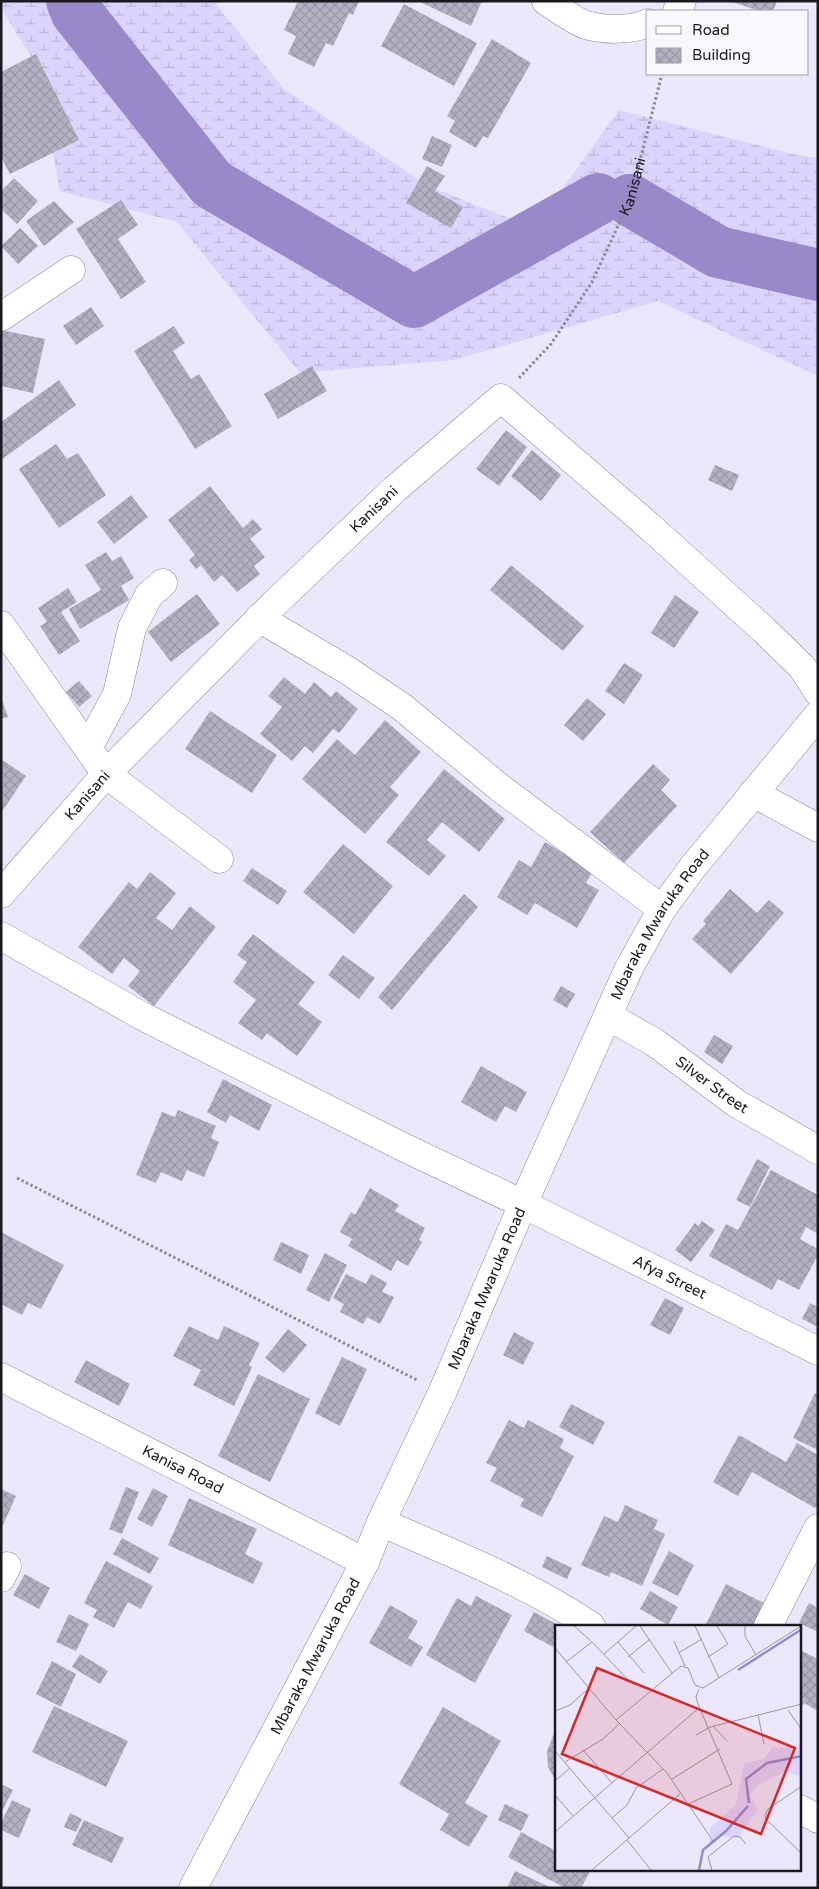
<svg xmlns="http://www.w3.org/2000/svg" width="819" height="1889" font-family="'Varela Round',sans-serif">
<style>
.wetland{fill:url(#wetland-marsh)}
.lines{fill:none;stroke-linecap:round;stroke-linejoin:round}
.river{stroke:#9889c9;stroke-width:52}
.building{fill:url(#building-cross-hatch)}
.minor-casing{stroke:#8c889a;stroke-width:29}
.path{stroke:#8d8a98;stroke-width:3;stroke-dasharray:2.5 2.5;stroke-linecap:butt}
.minor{stroke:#fff;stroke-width:28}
.labels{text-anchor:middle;stroke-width:5;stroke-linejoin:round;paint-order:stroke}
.street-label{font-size:15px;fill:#1b1920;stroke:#f8f8fc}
.inset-river{fill:none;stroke:#9889c9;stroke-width:2.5}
.inset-road{fill:none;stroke:#9895a4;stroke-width:1}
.view{fill:#d62828;fill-opacity:0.15;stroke:#d62828;stroke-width:2.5}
.inset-edge{fill:none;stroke:#1b1920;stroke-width:2.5}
</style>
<defs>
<pattern id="wetland-marsh" width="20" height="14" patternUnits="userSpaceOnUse" patternTransform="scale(1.25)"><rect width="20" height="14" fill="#dcd4fd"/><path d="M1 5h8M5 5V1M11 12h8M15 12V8" fill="none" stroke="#bcb5d9"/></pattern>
<pattern id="building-cross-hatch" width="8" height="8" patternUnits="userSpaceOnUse" patternTransform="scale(1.25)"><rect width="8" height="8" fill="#b3b0c2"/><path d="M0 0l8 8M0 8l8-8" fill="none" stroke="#9997a6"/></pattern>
</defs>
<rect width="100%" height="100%" fill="#ece8fc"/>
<path class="wetland" d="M1 1H217V5L284 89 428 186 534 228 619 110 797 155 818 158V376L658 301 454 360 300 373 177 222 60 191 37 66 1 9Z"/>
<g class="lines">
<path class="river" d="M72 1 77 13 212 184 414 302 598 199
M630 200 718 252 818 275"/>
</g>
<path class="building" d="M298 1H359L353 15 349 13 333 46 326 43 314 67 288 54 296 36 284 30Z
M418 1H482L471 26Z
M730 1H777L773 11H759Z
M404 4 477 43 454 86 381 46Z
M492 39 531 63 488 138 483 136 476 148 449 132 455 121 447 116Z
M36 54 79 140 10 174 1 157V72Z
M432 136 452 145 442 167 422 159Z
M427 166 445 176 435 191 463 207 451 228 406 203Z
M14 178 38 201 17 224 1 209V191Z
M121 200 138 225 118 239 146 282 121 299 76 229Z
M54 201 74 222 44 246 26 221Z
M20 228 38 246 18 264 1 246Z
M91 307 104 326 76 345 63 326Z
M174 326 185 343 173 351 191 379 199 374 232 426 195 449 134 351Z
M1 330 45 339 33 393 1 386Z
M312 366 327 391 278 419 264 394Z
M59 380 76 405 1 460V422Z
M506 430 527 447 499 486 476 469Z
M56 444 67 459 78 453 106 495 59 528 19 469Z
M532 450 561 475 541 501 511 476Z
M715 465 739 475 732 491 708 480Z
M210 486 243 528 253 519 262 529 250 539 265 557 254 566 260 574 237 592 222 575 214 582 201 565 196 569 189 560 195 555 168 520Z
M131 495 148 517 114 544 97 522Z
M106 552 112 561 121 556 134 578 121 586 129 600 80 629 69 609 101 590 85 565Z
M511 565 584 626 563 651 490 590Z
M68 588 77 602 61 612 80 641 59 655 40 626 47 622 38 608Z
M197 594 220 624 171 662 148 632Z
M675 595 699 612 674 648 651 633Z
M624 663 643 675 624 704 605 691Z
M284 677 305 694 314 682 331 697 336 691 358 709 339 733 333 729 313 753 305 746 292 761 260 734 282 707 268 696Z
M79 681 92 696 79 707 66 692Z
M1 697 8 717 1 719Z
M587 698 606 714 583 741 564 725Z
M210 711 277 755 252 793 185 749Z
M385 720 421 752 390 787 399 795 365 834 302 779 337 739 355 755Z
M1 759 26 776 1 813Z
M653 764 670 780 661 790 677 806 624 863 590 832Z
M444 769 505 819 479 852 442 822 427 840 446 856 429 876 386 842Z
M545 842 593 871 586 883 599 890 577 928 535 903 527 915 497 897 519 860 531 867Z
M343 844 393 886 354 934 303 892Z
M252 868 287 891 278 905 243 881Z
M150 872 176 893 156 918 172 930 190 906 216 927 154 1006 128 986 140 971 124 958 112 974 78 947 129 882 137 889Z
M730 889 757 913 769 900 784 913 731 974 692 939 706 924 703 921Z
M464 894 478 907 392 1010 378 997Z
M253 934 315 982 298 1004 322 1022 297 1056 267 1033 262 1040 238 1023 256 1000 233 982 247 962 237 955Z
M343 955 375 978 359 999 328 975Z
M561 986 575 994 567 1008 553 1000Z
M714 1035 733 1046 722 1064 704 1052Z
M481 1066 527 1092 516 1112 505 1106 496 1122 461 1102Z
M223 1079 272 1105 259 1131 230 1115 226 1123 207 1112Z
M178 1110 216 1126 211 1138 219 1142 204 1177 187 1170 182 1181 161 1172 156 1183 136 1175 162 1112 175 1117Z
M757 1159 770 1166 750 1207 736 1200Z
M771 1170 818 1195V1234L806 1227 800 1239 818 1249V1255L799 1290 778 1279 772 1290 709 1256 726 1224 738 1230Z
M370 1188 399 1205 395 1211 425 1228 419 1240 422 1242 408 1266 397 1260 391 1271 348 1246 352 1239 340 1232 351 1212 355 1215Z
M702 1221 715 1230 691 1262 675 1250 695 1223 698 1226Z
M1 1232 64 1265 41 1309 28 1303 22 1315 1 1304Z
M281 1242 309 1255 301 1274 273 1260Z
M325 1253 347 1265 329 1302 306 1290Z
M346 1274 366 1284 371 1274 387 1283 382 1292 394 1297 380 1324 367 1317 363 1324 340 1312 344 1304 333 1298Z
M665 1298 684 1308 670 1335 650 1325Z
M810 1303 818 1307V1327L802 1319Z
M189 1326 218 1340 224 1326 260 1343 249 1365 252 1367 234 1406 193 1385 201 1370 173 1356Z
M288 1329 307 1345 284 1373 265 1358Z
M514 1332 534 1343 523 1365 503 1355Z
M342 1357 367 1369 340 1426 315 1413Z
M86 1360 130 1384 119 1406 74 1382Z
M258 1374 310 1399 270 1482 218 1456Z
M815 1393 818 1394V1450L793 1438Z
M571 1404 605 1422 593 1445 559 1427Z
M509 1420 524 1428 528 1420 564 1439 560 1448 574 1456 542 1517 520 1506 524 1499 490 1481 497 1468 486 1463Z
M739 1435 786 1462 797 1443 818 1455V1504L815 1508 752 1472 738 1496 713 1482Z
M126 1487 139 1492 122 1534 109 1529Z
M153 1488 168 1496 152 1527 137 1519Z
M1 1489 16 1496 3 1525 1 1524Z
M189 1498 257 1529 245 1554 263 1563 253 1584 168 1545Z
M625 1505 658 1520 654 1529 665 1534 642 1586 611 1572 609 1577 581 1565 604 1516 618 1522Z
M122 1538 159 1558 150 1574 113 1554Z
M669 1551 694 1565 678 1596 652 1583Z
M547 1556 572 1568 567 1579 542 1567Z
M106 1561 153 1586 141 1609 128 1602 114 1628 93 1617 97 1610 84 1603Z
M25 1574 50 1588 39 1609 13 1595Z
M726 1584 764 1603 753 1626H705Z
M650 1591 678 1607 668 1625 640 1609Z
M476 1596 512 1615 475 1683 426 1655 457 1598 471 1606Z
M809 1603 818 1608V1632L799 1623Z
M390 1605 418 1621 408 1638 423 1647 411 1667 369 1643Z
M534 1612 560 1626H556V1640L553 1647 524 1631Z
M69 1614 89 1624 76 1651 56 1642Z
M800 1650 818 1659V1711L804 1703 800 1711Z
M80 1654 108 1671 100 1684 72 1667Z
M52 1661 76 1674 61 1707 36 1694Z
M54 1706 128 1741 106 1787 32 1752Z
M443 1707 501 1741 465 1803 488 1816 469 1847 440 1830 449 1814 399 1784Z
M556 1729V1781L548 1767 547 1751Z
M1 1784 13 1790 1 1813Z
M12 1800 31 1809 19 1838 1 1830V1823Z
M505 1804 529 1815 521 1831 498 1820Z
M70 1813 82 1819 76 1832 64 1827Z
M84 1820 124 1838 112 1863 72 1845Z
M521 1832 556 1851V1870H591L581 1888H565L508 1857Z
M515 1871 552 1888H507Z"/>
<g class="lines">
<g class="minor-casing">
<g id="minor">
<path d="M546 1C557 8 574 21 586 25 604 30 630 31 648 23"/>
<path d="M677 11 682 1"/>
<path d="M1 317 71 270"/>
<path d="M259 618 347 670 402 707 499 787 662 909"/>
<path d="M1 625 106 774 219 859"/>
<path d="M88 748 117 694 132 628 149 595 163 583"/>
<path d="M753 793 818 828"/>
<path id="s2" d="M1 894 106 774 273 605 395 489 501 398 649 526 764 630 802 667 818 692"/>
<path id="s3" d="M1 936 142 1016 403 1147 523 1204 818 1351"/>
<path id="s4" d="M608 1016 654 1042 736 1103 818 1150"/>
<path id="s5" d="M1 1377 365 1562"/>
<path d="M381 1522C452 1554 527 1582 591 1626"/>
<path d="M1 1578 7 1566"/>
<path d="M768 1626 818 1528"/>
<path d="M800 1809 818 1819"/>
<path id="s6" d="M193 1888 365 1562 381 1522 442 1393 523 1204 629 968 662 909 693 867 818 715"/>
</g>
</g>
<g class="path">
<path id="s1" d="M519 378 551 344 592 282 630 200 662 74"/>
<path d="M17 1178 417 1380"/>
</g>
<use href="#minor" class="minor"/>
</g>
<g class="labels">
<g class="street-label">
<text dy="5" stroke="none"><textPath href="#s1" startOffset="225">Kanisani</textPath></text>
<text dy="5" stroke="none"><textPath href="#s2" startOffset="536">Kanisani</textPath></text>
<text dy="5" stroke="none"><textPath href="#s2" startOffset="131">Kanisani</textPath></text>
<text dy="5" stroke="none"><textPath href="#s6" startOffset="1072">Mbaraka Mwaruka Road</textPath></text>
<text dy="5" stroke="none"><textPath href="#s4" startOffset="125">Silver Street</textPath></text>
<text dy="5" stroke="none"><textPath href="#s3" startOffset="751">Afya Street</textPath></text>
<text dy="5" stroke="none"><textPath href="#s6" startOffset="668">Mbaraka Mwaruka Road</textPath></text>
<text dy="5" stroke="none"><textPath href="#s5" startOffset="204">Kanisa Road</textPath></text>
<text dy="5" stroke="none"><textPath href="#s6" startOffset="262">Mbaraka Mwaruka Road</textPath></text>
</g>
</g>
<g transform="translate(555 1625)">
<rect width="246" height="246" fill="#ece8fc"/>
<path d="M246 113 245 152 231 146 203 160 194 170 203 184 183 213 167 211 155 221V203L181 180 189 139 210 133 218 122 242 123Z" fill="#dcd4fd"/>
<path class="inset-river" d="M183 45 247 4M194 178 191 154 212 138 247 131M144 245 148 225 171 206 193 181"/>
<path class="inset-road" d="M19 1 36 16M85 1 117 48M140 1 164 53M190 1V11L201 30M119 16 130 41M63 17 89 48M0 23 61 95 112 148 158 216M125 27 147 14M49 29 81 1M73 32 95 14M153 32 173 19 162 1M11 37 37 17 76 58M233 85 247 105M0 86 15 80 34 63M203 90 209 119M61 95 126 41 133 43 140 60 148 63 246 1M158 101 172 116M141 110 155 102 247 79M28 125 57 158M0 126 74 213M10 137 48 114 64 99M117 154 165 124M0 156 15 143M247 161 213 184 210 190 211 194 247 229M0 170 18 191M131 180 177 159 143 79 141 72 144 64M57 193 72 180 81 163 108 144M0 207 145 82M72 215 96 245M37 245 125 169M157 245 153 232 179 211 185 212 191 219"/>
<path class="view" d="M42 43 240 123 206 209 7 129Z"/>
<rect width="246" height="246" class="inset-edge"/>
</g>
<rect width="819" height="1889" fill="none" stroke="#1b1920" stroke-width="5"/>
<rect x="646" y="10" width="162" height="65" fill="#f8f8fc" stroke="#a09fa4"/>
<rect x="656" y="26" width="25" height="8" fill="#ffffff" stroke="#a09fa4"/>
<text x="692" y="35" font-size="15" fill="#1b1920">Road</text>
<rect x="656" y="48" width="25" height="15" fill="url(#building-cross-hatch)" stroke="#a09fa4"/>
<text x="692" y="60" font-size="15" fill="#1b1920">Building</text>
</svg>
